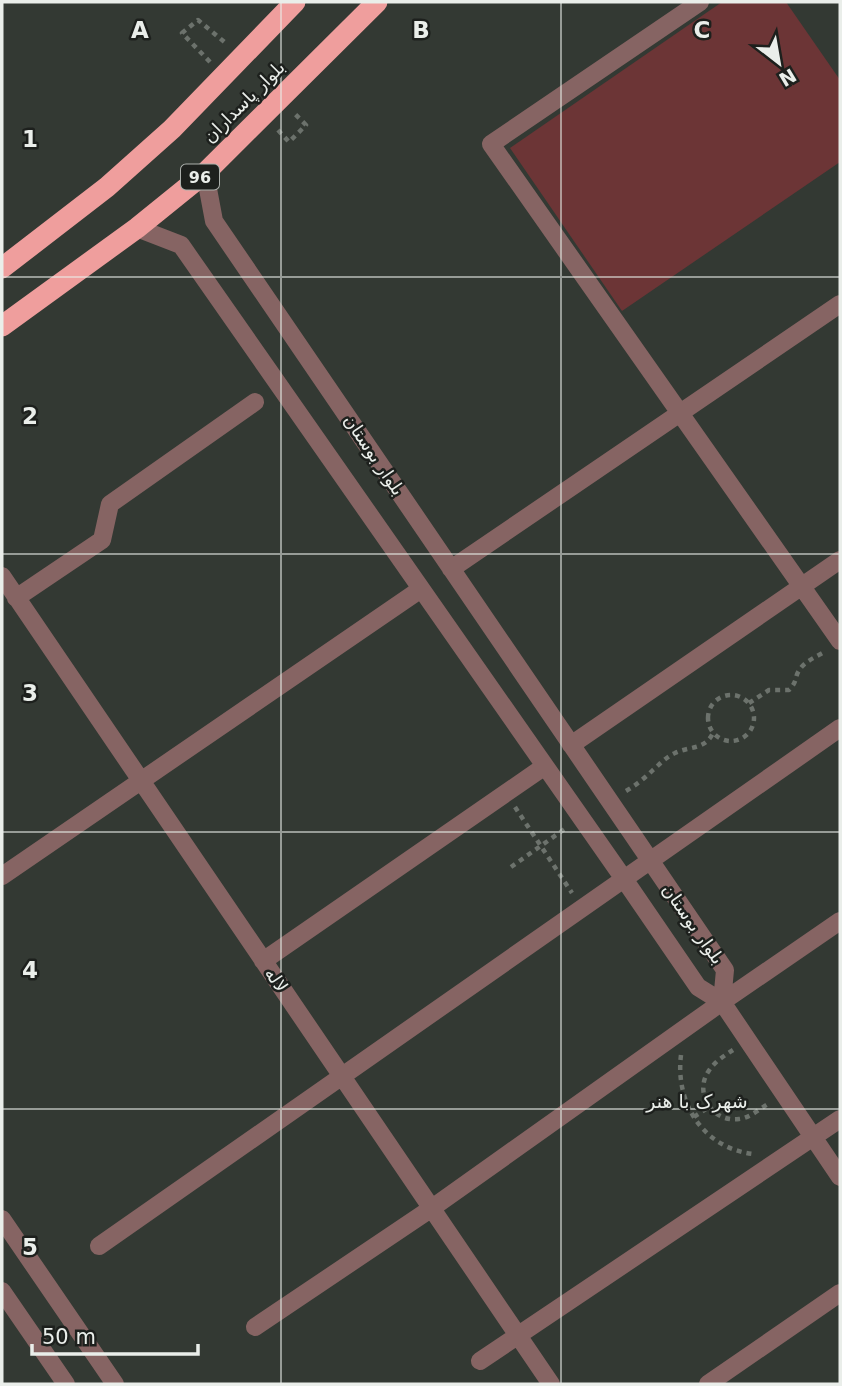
<svg xmlns="http://www.w3.org/2000/svg" width="842" height="1386" font-family="'DejaVu Sans','Noto Naskh Arabic',sans-serif">
<style>
.grass{fill:#6c3536}
.lines{fill:none;stroke-linecap:round;stroke-linejoin:round}
.path{stroke:#6c726c;stroke-width:4.5;stroke-dasharray:5 5;stroke-linecap:butt}
.minor{stroke:#866463;stroke-width:18}
.highway{stroke:#ef9e9d;stroke-width:21}
.grid{fill:none;stroke:#eaeeea;stroke-width:2;stroke-opacity:0.55}
.labels{text-anchor:middle;stroke-width:5;stroke-linejoin:round;paint-order:stroke}
.shield{fill:#1d201d;stroke:#acb0ac;stroke-width:2}
.shield-label{font-size:16px;font-weight:bold;fill:#eaeeea}
.street-label{font-size:18px;fill:#eaeeea;stroke:#1d201d}
.neighbourhood-label{font-size:19px;fill:#eaeeea;stroke:#1d201d}
.grid-label{font-size:23px;text-anchor:middle;font-weight:bold;fill:#eaeeea;stroke:#1d201d;stroke-width:5;stroke-linejoin:round;paint-order:stroke}
</style>
<rect width="100%" height="100%" fill="#333933"/>
<path class="grass" d="M722 2H786L840 80V162L622 311 510 148Z"/>
<g class="lines">
<path class="path" d="M210 62 182 33 198 20 228 45
M278 130 289 142 306 125 293 112
M708 718a23 23 0 1 1 46 0a23 23 0 1 1-46 0Z
M749 703 769 690H789C798 681 794 677 800 669 805 661 818 656 826 651
M626 791C636 785 645 778 653 770 660 764 666 757 675 753 689 746 705 750 713 733
M515 807 572 893
M511 867 566 828
M733 1050C724 1056 714 1062 708 1072 694 1094 713 1123 739 1119 750 1118 759 1109 768 1104
M681 1055C675 1103 703 1148 753 1154
M694 1117 709 1107"/>
<path class="minor" d="M700 2 491 144 840 641
M205 173 214 221 725 970 722 1002
M137 228 181 245 624 879 698 987 722 1002 840 1177
M451 569 840 304
M2 576 551 1384
M16 598 102 540 110 504 255 402
M571 745 840 560
M2 876 421 589
M263 961 545 766
M2 1219 115 1384
M99 1246 840 728
M2 1291 66 1384
M255 1327 432 1208 722 1002 840 921
M480 1361 840 1119
M708 1384 840 1293"/>
<path class="highway" d="M2 268 107 187 172 129 295 2
M2 326 137 228 205 173 377 2"/>
</g>
<path class="grid" d="M281 2V1384M561 2V1384M2 277H840M2 554H840M2 832H840M2 1109H840"/>
<g class="labels">
<rect class="shield" x="181" y="164.5" width="38" height="25" rx="5"/>
<g class="shield-label">
<text x="200" y="183">96</text>
</g>
<g class="street-label">
<text transform="translate(244 102) rotate(-45)" y="6">بلوار پاسداران</text>
<text transform="translate(374 455) rotate(56)" y="6">بلوار بوستان</text>
<text transform="translate(693 924) rotate(55)" y="6">بلوار بوستان</text>
<text transform="translate(276 980) rotate(56)" y="6">لاله</text>
</g>
<g class="neighbourhood-label">
<text x="697" y="1108">شهرک با هنر</text>
</g>
</g>
<g class="grid-label">
<text x="140" y="38">A</text>
<text x="421" y="38">B</text>
<text x="702" y="38">C</text>
<text x="30" y="147">1</text>
<text x="30" y="424">2</text>
<text x="30" y="701">3</text>
<text x="30" y="978">4</text>
<text x="30" y="1255">5</text>
</g>
<rect width="842" height="1386" fill="none" stroke="#eaeeea" stroke-width="7"/>
<g transform="translate(779 63) rotate(149)" stroke="#1d201d" stroke-width="5" paint-order="stroke">
<path d="M0-5L12 26L0 18L-12 26Z" fill="#eaeeea"/>
<text y="-10" font-size="19" font-weight="bold" text-anchor="middle" fill="#eaeeea">N</text>
</g>
<path d="M32 1344v10h166v-10" fill="none" stroke="#eaeeea" stroke-width="3.5"/>
<text x="42" y="1344" font-size="21" fill="#eaeeea" stroke="#1d201d" stroke-width="5" paint-order="stroke">50 m</text>
</svg>
